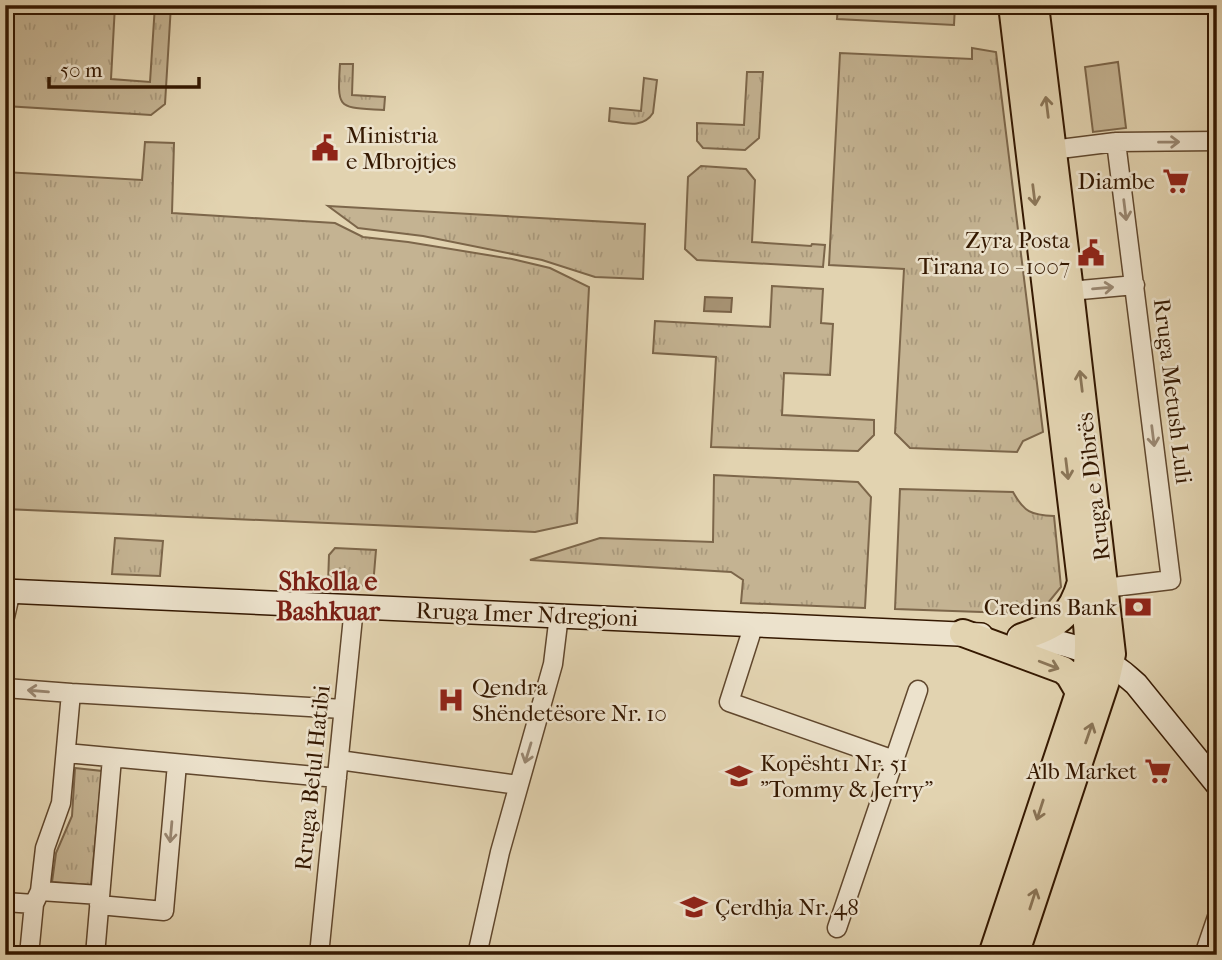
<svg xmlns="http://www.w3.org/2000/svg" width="1222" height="960" font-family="'IM FELL French Canon',serif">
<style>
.green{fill:#c4b392;stroke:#7c664a;stroke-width:2}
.park{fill:url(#park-tufts);stroke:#7c664a;stroke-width:2}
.water{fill:url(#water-ripples);stroke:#796246;stroke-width:2}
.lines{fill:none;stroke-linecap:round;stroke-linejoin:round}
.street-casing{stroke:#60472d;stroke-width:21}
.secondary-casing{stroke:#341801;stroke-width:26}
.primary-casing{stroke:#341801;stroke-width:30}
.street{stroke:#ece2cc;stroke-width:18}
.secondary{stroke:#ece2cc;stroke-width:23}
.primary{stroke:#e2d3b0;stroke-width:26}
.oneway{stroke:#8b7658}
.oneway2{stroke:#998771}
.labels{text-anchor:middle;stroke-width:5;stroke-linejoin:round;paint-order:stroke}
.poi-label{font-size:23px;fill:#341801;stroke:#ece2cc;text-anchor:start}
.street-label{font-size:23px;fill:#341801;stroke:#ece2cc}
.quarter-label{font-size:26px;font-weight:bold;fill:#7a1f14;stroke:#ece2cc}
</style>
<defs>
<pattern id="park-tufts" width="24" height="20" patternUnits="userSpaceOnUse" patternTransform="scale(1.75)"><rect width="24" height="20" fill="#c4b392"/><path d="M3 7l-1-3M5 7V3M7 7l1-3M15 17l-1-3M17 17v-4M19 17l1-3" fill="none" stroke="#a9997c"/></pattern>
<pattern id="water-ripples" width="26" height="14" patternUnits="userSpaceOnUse" patternTransform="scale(1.75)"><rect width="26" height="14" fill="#a79374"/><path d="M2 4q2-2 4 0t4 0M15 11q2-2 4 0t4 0" fill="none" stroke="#89775d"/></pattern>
</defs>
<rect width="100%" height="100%" fill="#e2d3b0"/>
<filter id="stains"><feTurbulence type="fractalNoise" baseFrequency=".00286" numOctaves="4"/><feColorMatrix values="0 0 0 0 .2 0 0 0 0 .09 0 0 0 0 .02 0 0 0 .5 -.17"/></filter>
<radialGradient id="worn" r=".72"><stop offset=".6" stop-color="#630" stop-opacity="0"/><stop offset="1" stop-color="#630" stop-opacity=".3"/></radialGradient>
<path class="green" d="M1118 62 1126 128 1093 132 1085 67Z"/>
<path class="park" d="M5 5H115L111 79 150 82 155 5H171L165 104 151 115 5 106Z
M838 5H955L954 25 837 19Z
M972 48 996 52 1043 432 1023 441 1017 452 910 448 895 433 904 269 829 265 840 53 972 59Z
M340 64H353L352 95 385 97 384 110C338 107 337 111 340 64Z
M747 72H763L759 138 745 150 703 148 697 141V123L744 125Z
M644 78 657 80 653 113C643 129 625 123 609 121L610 108 641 111Z
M145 142 174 143 172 213 335 223 363 237 408 242 512 259 550 268 589 287 577 523 535 532 5 509V172L142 180Z
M701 166 746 169 755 180 752 242 811 246 812 244 825 245 823 267 697 260 685 249 688 177Z
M328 206 645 224 643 279 595 277 542 260 423 236 358 228Z
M772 286 823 289 821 323 833 324 830 375 784 373 782 415 874 420V435L858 451 711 447 716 357 653 353 655 321 770 327Z
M714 475 858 482 871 497 865 608 741 603 743 580 731 572 530 560 600 538 713 542Z
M900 489 1013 492C1024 512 1031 515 1054 516L1061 587 1039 614 895 609Z
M115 538 163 541 160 576 112 574Z
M335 548 376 550 373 586 328 584 329 555Z
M75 768 102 771 91 885 52 882 56 853 72 816Z"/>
<path class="water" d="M705 297 732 298 731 312 704 311Z"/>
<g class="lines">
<g class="street-casing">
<path id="street" d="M1052 150 1116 142 1217 141
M1070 291 1135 285
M1105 588 1171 580 1116 142
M5 617 11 591
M754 624 729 702 894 760
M5 688 71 693 343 709
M66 753 337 778
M339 760 518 785
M40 891 100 895
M5 902 34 904
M99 905 164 911 177 764
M837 928 918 690
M29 955 34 904 40 891 45 848 61 803 71 693
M95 955 112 758
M319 955 354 607
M477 955 500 852 553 664 559 615
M1204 955 1217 917"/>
</g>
<g class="secondary-casing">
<path id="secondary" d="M5 591 981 635
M1019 637C1066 641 1101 651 1136 684L1217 784"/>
</g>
<g class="primary-casing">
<path id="primary" d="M963 633 1063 670 1069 675 1079 692
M1022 637C1056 625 1071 618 1081 582
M992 955 1086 672C1091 641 1086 613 1081 582L1012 5
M1015 955 1106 681 1112 654 1070 291 1035 5"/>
</g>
<use href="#street" class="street"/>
<use href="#secondary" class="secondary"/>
<use href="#primary" class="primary"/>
</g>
<defs><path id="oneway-shaft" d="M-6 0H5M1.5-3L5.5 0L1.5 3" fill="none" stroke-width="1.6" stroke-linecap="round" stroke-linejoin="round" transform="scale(1.75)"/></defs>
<g class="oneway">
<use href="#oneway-shaft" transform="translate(1047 107) rotate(-97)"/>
<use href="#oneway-shaft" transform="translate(1034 195) rotate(83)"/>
<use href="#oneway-shaft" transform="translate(1081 381) rotate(-97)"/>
<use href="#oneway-shaft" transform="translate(1067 469) rotate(83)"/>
<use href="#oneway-shaft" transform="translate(1049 665) rotate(21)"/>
<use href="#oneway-shaft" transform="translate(1089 733) rotate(-71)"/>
<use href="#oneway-shaft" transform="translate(1040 810) rotate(108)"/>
<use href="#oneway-shaft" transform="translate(1033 899) rotate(-72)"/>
</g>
<g class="oneway2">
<use href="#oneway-shaft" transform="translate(1169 142) rotate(-1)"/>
<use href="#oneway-shaft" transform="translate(1125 210) rotate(83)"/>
<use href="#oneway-shaft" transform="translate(1103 288) rotate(-5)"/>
<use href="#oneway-shaft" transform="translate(1153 436) rotate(83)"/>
<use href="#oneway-shaft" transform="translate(38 691) rotate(-175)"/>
<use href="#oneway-shaft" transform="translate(528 753) rotate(107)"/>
<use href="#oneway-shaft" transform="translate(171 832) rotate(95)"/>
</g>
<defs>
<g id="civic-bare" transform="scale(2.1)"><path d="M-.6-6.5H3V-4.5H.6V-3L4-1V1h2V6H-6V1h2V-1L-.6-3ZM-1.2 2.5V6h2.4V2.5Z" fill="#8f2418" stroke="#ece2cc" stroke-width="2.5" paint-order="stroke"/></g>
<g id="supermarket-bare" transform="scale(2.1)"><path d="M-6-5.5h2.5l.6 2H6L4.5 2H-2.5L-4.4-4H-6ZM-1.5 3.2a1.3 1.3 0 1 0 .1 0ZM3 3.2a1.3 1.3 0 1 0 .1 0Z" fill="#8f2418" stroke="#ece2cc" stroke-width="2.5" paint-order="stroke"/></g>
<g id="bank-bare" transform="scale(2.1)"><path d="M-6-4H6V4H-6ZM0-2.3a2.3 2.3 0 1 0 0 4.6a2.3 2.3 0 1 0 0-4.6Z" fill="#8f2418" stroke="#ece2cc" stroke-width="2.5" paint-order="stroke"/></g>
<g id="hospital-bare" transform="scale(2.1)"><path d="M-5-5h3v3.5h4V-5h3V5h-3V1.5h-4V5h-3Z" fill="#8f2418" stroke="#ece2cc" stroke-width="2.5" paint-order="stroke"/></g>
<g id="school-bare" transform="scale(2.1)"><path d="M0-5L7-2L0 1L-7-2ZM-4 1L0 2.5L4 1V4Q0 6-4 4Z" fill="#8f2418" stroke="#ece2cc" stroke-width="2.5" paint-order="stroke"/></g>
</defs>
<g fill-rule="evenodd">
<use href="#civic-bare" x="325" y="148"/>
<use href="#supermarket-bare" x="1176" y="181"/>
<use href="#civic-bare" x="1091" y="253"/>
<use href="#bank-bare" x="1138" y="607"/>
<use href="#hospital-bare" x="451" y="700"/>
<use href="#supermarket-bare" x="1158" y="771"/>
<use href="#school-bare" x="739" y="776"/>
<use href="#school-bare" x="694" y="907"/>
</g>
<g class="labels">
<g class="poi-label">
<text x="346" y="143">Ministria<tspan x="346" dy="26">e Mbrojtjes</tspan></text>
<text x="1155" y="189" text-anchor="end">Diambe</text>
<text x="1070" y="248" text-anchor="end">Zyra Posta<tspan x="1070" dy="26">Tirana 10 - 1007</tspan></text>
<text x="1117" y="615" text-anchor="end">Credins Bank</text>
<text x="472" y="695">Qendra<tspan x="472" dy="26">Shëndetësore Nr. 10</tspan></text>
<text x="760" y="771">Kopësht1 Nr. 51<tspan x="760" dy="26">"Tommy &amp; Jerry"</tspan></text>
<text x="1137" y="779" text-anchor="end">Alb Market</text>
<text x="715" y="915">Çerdhja Nr. 48</text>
</g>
<g class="street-label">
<text transform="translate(1173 391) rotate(83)" y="8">Rruga Metush Luli</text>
<text transform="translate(1093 487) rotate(-97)" y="8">Rruga e Dibrës</text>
<text transform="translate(527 614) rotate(2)" y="8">Rruga Imer Ndregjoni</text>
<text transform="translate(312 778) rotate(-84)" y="8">Rruga Belul Hatibi</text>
</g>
<g class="quarter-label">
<text x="328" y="590">Shkolla e<tspan x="328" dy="30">Bashkuar</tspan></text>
</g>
</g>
<rect width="1222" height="960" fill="none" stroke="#e2d3b0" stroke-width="28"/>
<rect x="7" y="7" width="1208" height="946" fill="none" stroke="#341801" stroke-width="3.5"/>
<rect x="14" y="14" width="1194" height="932" fill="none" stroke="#341801" stroke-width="2"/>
<path d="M49 77v10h150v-10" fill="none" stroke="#341801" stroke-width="3.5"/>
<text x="60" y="77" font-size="21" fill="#341801" stroke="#ece2cc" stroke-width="5" paint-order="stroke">50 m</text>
<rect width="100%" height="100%" filter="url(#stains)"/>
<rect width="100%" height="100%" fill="url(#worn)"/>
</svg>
